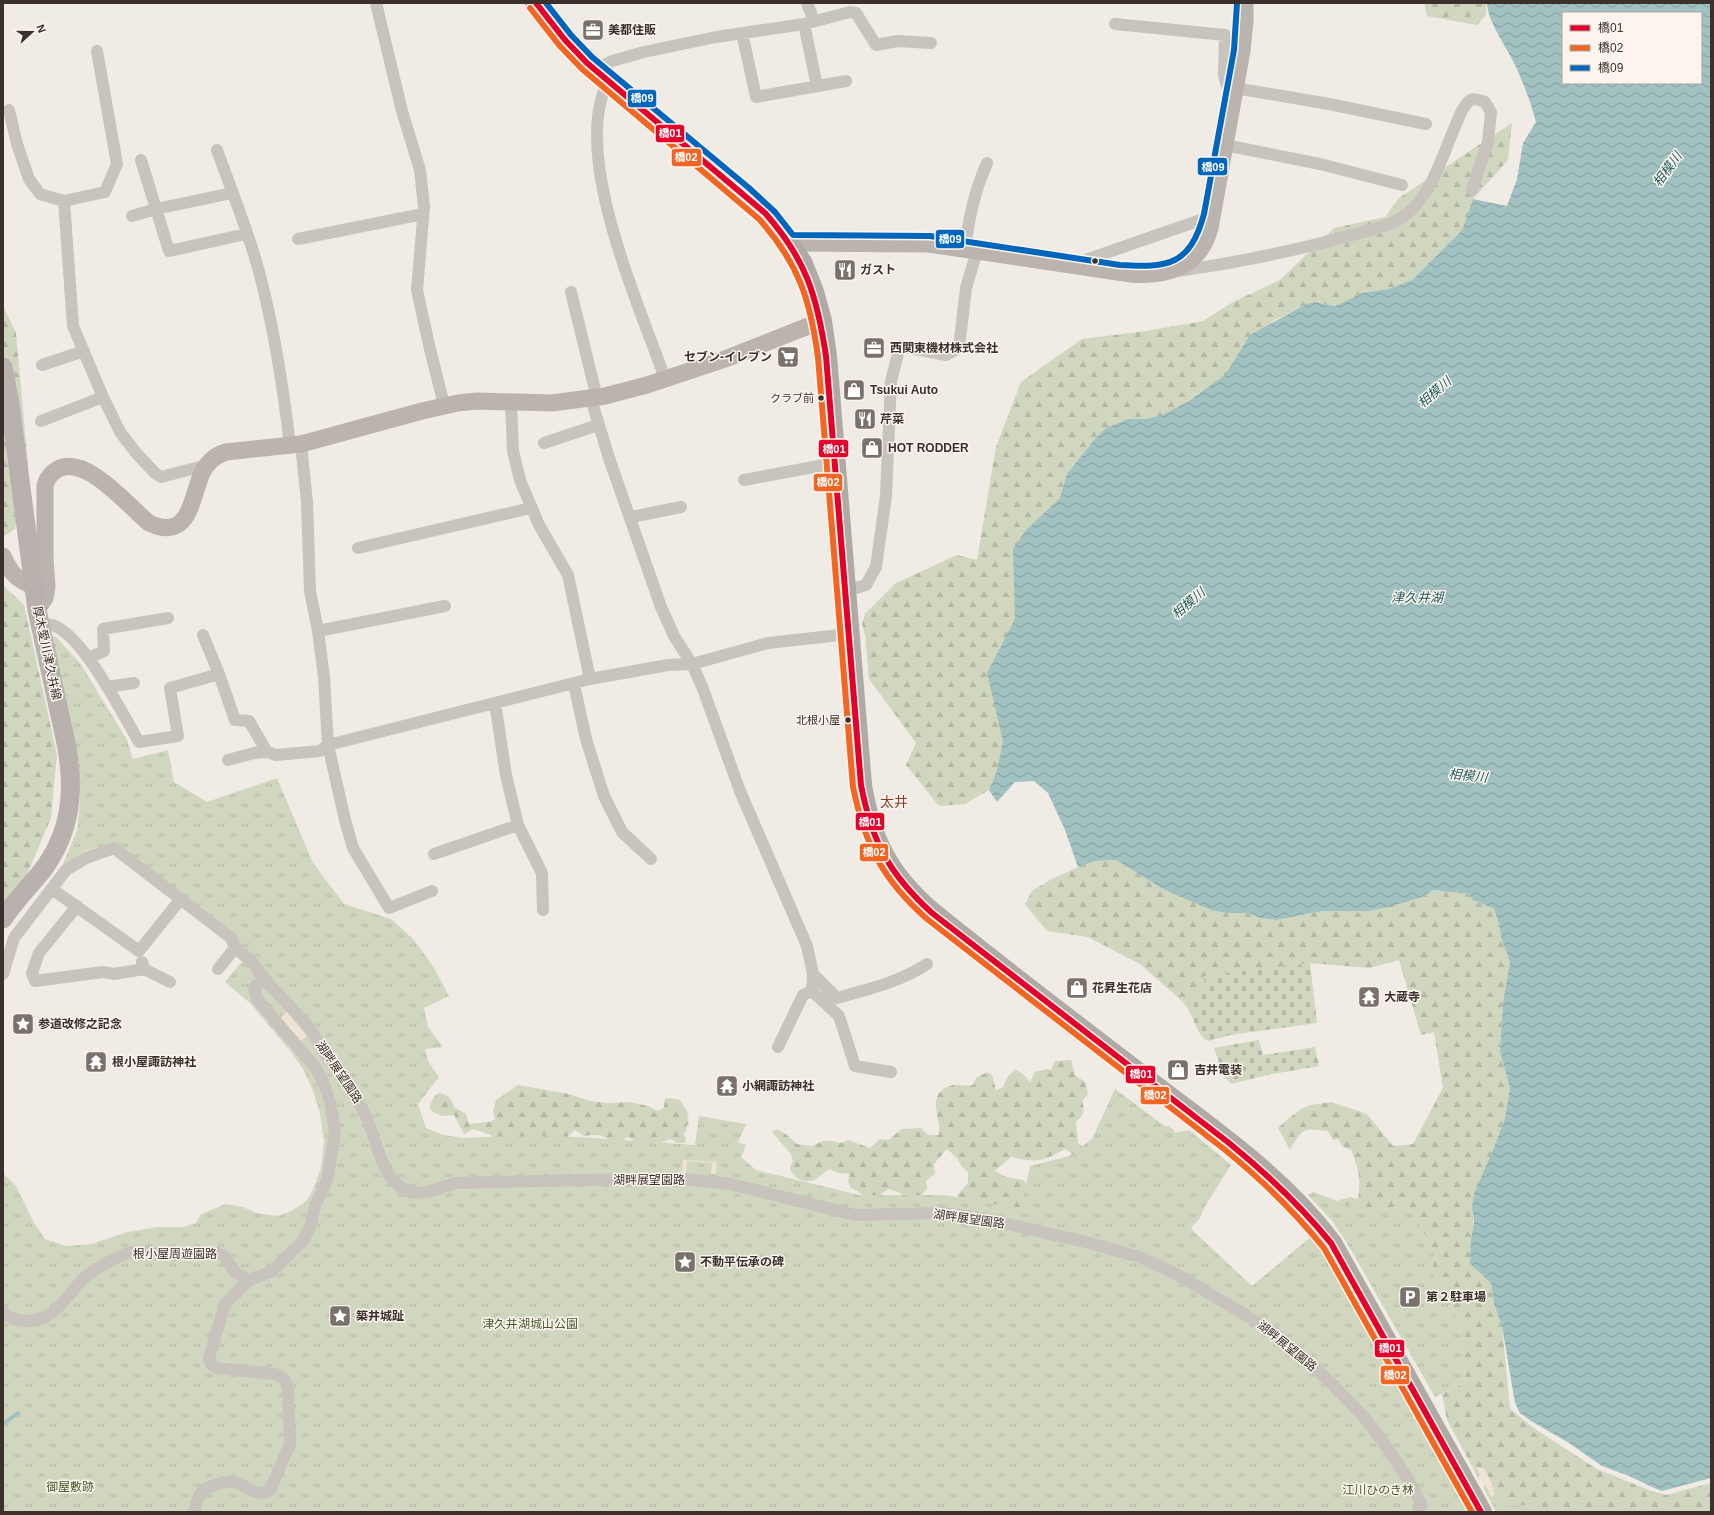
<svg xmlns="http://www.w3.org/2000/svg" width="1714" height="1515" font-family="Arial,'Noto Sans JP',sans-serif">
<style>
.forest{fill:url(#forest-firs)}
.cemetery{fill:url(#cemetery-stones)}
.park{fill:url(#park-tufts)}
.plaza{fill:#eee3d5}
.water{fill:url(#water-waves);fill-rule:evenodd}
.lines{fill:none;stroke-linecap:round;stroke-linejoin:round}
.stream{stroke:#a1c2c1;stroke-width:4}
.street{stroke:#c9c3be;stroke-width:12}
.secondary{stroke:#bab3ae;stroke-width:17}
.primary{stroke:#b8b1ad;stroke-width:19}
.highway{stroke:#afaaa4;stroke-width:22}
.bus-1-casing{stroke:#fbf5ee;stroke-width:9}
.bus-2-casing{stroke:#fbf5ee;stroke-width:9}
.bus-3-casing{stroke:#fbf5ee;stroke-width:9}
.bus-1{stroke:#e4002b;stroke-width:6}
.bus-2{stroke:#f26522;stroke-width:6}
.bus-3{stroke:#0065bd;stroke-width:6}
.bus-dot{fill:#3b302b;stroke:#fbf5ee;stroke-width:1.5}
.labels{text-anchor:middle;stroke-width:3;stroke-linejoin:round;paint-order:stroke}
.bus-label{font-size:11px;fill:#3b302b;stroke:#fbf5ee;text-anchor:end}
.poi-label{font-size:12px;font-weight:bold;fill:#3b302b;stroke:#fbf5ee;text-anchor:start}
.street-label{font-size:12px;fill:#3b302b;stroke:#fbf5ee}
.park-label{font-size:12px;fill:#4a5a2e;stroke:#fbf5ee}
.water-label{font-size:13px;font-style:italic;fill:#1f5a5e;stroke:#fbf5ee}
.quarter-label{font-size:14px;fill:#8c3b22;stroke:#fbf5ee}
.line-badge{stroke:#fbf5ee;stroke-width:1.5}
.badge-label{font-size:11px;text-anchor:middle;font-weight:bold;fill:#fff}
</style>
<defs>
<pattern id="forest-firs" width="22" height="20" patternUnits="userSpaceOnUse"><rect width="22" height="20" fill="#d1d6bf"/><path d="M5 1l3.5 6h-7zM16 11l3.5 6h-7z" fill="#b4b8a4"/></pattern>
<pattern id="cemetery-stones" width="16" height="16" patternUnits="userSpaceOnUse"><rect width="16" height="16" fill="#d1d6bf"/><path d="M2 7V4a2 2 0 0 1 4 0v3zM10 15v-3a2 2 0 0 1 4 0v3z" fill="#b4b8a4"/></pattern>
<pattern id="park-tufts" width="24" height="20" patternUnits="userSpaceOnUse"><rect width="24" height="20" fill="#d1d6bf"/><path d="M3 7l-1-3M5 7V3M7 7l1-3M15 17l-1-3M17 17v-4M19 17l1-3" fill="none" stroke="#b4b8a4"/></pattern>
<pattern id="water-waves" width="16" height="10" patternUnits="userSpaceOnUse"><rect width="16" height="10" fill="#a1c2c1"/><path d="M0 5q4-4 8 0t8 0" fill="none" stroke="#849e9d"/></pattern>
</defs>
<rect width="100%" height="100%" fill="#f0ebe5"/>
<path class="forest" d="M1424 3H1486V15L1477 25 1427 16Z
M1512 123 1508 160 1473 199 1462 230 1412 280 1388 289 1362 293 1335 306 1314 302 1306 304 1273 321 1226 378 1200 392 1163 419 1061 501 1016 622 1004 744 998 774 989 790 965 804 939 806 906 765 916 743 869 679 865 635 862 624 865 614 896 583 957 555 977 560 996 447 1021 382 1082 339 1146 331 1203 321 1233 302 1280 280 1334 228 1385 217 1399 198Z
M3 306 16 333 28 465 15 529 3 537Z
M3 585 24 605 57 755 51 818 23 884 3 912Z
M1116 860 1163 889 1226 913H1249L1260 918 1276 920 1323 911H1369L1420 898 1434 890 1468 894 1473 900 1494 909 1499 924 1501 937 1510 962 1503 1002 1500 1051 1510 1088 1505 1118 1472 1208C1475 1226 1471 1245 1470 1264L1491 1283 1494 1304 1502 1326 1510 1409 1535 1429 1597 1469 1649 1490 1666 1495 1711 1483V1512H1548C1543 1508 1535 1505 1528 1506 1523 1506 1520 1507 1516 1506 1501 1502 1486 1479 1476 1467L1473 1468 1447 1420 1442 1394 1466 1382 1459 1320 1432 1271 1434 1250 1408 1206 1356 1212 1351 1206 1337 1201 1350 1197 1358 1199C1361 1176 1359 1171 1351 1150L1343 1147 1338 1139 1333 1140 1328 1131C1303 1129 1303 1127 1290 1150L1278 1128 1289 1118 1301 1109 1311 1105 1331 1102 1367 1114 1393 1146 1413 1144 1443 1088 1434 1032 1421 1035 1399 960 1369 968 1310 963 1204 976 1205 989 1183 1002 1140 964 1088 937 1047 931 1025 904 1032 891 1050 880 1078 867 1095 861Z
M1071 1060 1075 1075 1085 1082 1088 1094 1082 1101C1086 1111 1083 1115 1076 1122L1078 1143 1086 1151 1168 1126 1174 1130 1202 1214 1197 1222 1188 1227 1065 1149C1042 1162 1037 1163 1011 1157L995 1171 1006 1177 1023 1180 1034 1191 1118 1221 956 1202 958 1194 968 1183V1172L962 1167 957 1158 947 1149 934 1164 935 1174 926 1181 927 1189 920 1197H905L898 1192 888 1189 875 1199C862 1197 862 1193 851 1188L848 1182 850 1174 839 1173 829 1169C825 1172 821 1176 816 1179 805 1185 793 1178 790 1168L793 1161 791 1154 772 1132 777 1129 787 1135 797 1144 812 1146 823 1141H831L841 1143 848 1140 870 1148 880 1139 889 1140 901 1129 921 1128 928 1135H939C942 1120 927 1099 945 1088 948 1087 951 1085 954 1085 961 1084 966 1087 973 1085L976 1078 987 1072 992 1075 996 1090 1003 1087 1007 1078 1015 1069 1023 1074 1030 1082 1035 1072 1046 1069 1051 1070 1055 1061Z
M518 1085 569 1094 590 1101 608 1103 630 1102 648 1106 658 1111 664 1107 665 1099 669 1098 680 1100 689 1115 687 1118 689 1123 686 1127 687 1131 683 1133 686 1138 685 1143H677L670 1139C652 1147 644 1148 628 1137L614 1144C603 1134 598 1134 584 1136L575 1130 561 1142 498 1144 491 1135 473 1129 464 1134 454 1115 441 1116 430 1110C430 1102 433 1098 438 1093 448 1094 452 1098 454 1107L466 1114 469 1124 489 1122 495 1119 493 1111 496 1100Z"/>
<path class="cemetery" d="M1310 963 1317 1023 1230 1035 1208 1041C1196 1036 1193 1012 1183 1002L1205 989 1204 976Z
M1259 1040 1263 1055 1315 1047 1319 1066 1267 1075 1231 1084 1223 1075 1214 1048Z"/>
<path class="park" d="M50 636 56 637 80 663 127 740 133 759 168 750 174 782 207 802 277 778 313 863 344 904 391 919 414 940 434 968 449 996 424 1008 428 1027 443 1047 425 1049 429 1063 439 1077 418 1104 426 1128 443 1135 463 1138 537 1135 593 1138 695 1145 699 1116 746 1124 738 1142 746 1145 741 1157 756 1170 859 1195H944L1021 1209 1030 1166 1069 1156 1092 1139 1115 1089 1174 1133 1189 1130 1231 1165 1191 1229 1252 1286 1313 1235 1342 1283 1377 1350 1468 1512H3V1173L16 1186 34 1223 45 1239 66 1246 92 1244 127 1232 157 1227H183L196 1223 201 1214 226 1204 243 1207 256 1213 278 1216 291 1211 301 1205 308 1199 313 1190 321 1168 324 1142 320 1113 312 1088 303 1069 292 1053 251 1004 225 982 248 954 115 842 85 851 62 866 77 831 80 802 78 767Z
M1313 1192 1351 1206 1356 1212 1408 1206 1434 1250 1432 1271 1459 1320 1466 1382 1435 1397 1347 1243 1333 1222 1308 1195Z
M1479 1467C1489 1470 1495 1493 1505 1500 1519 1511 1522 1503 1535 1505 1540 1506 1544 1509 1548 1512H1496L1483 1487 1485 1484 1482 1480 1479 1481 1473 1468Z"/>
<path class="plaza" d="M287 1012 307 1036 298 1043 276 1022Z
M683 1160 717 1162 716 1174H711L712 1163 687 1161 686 1174H682Z
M1476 1467 1482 1468 1485 1470 1494 1488 1493 1491 1495 1495 1491 1496 1483 1481H1479L1478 1477 1480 1474Z"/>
<path class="water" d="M1487 3H1711V1478L1662 1491 1652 1487 1629 1476 1602 1466 1569 1443 1531 1421 1520 1413 1515 1403 1502 1326 1494 1304 1491 1283 1470 1264 1471 1240 1474 1222 1472 1208 1474 1194 1493 1150 1505 1118 1510 1088 1500 1051 1503 1002 1510 962 1501 937 1499 924 1494 909 1473 900 1468 894 1434 890 1420 898 1388 907 1369 911H1323L1276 920 1260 918 1249 913H1226L1211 910 1163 889 1116 860 1095 861 1078 867 1065 830 1048 793 1034 781 1015 782 997 802 989 790 997 771 1003 741 987 673 1015 619 1013 549 1026 530 1060 498 1067 474 1094 440 1106 428 1128 419H1147L1162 415 1187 402 1225 375 1250 335 1306 304 1314 302 1335 306 1362 293 1388 289 1412 280 1462 230 1473 199 1507 206 1517 179 1523 143 1536 122C1531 103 1524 85 1516 67 1508 48 1488 24 1487 3ZM1563 13H1701V83H1563Z"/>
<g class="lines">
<path class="stream" d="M3 1424 18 1413"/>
<path class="street" d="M376 3 402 111 420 170 424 207 417 290 429 345 444 405
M807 3 814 21
M804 24 817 86
M1115 24 1225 35 1224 75 1226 83 1235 88 1329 104 1426 124
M742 33 756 97 846 81
M594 70 612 61 644 52 716 37 804 24 850 12 856 13 876 45 897 41 931 43
M608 82C570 154 640 306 665 379
M9 110 17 144 29 179 40 194 64 201 105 192 117 164 97 51
M1225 145 1320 164 1402 185
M217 150C231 189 247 228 258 268 274 326 283 386 290 445
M141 160 169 251 246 234
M64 201 73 326 103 397 120 432 137 454 155 473 161 477 207 465
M132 216 156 209 232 193
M298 239 423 214
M965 249C969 217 974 193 987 163
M1074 264 1212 216
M1177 271C1236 263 1294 251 1352 235 1370 230 1392 226 1408 213 1432 193 1442 157 1454 129 1458 120 1461 109 1468 102 1473 97 1479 100 1485 102L1491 112 1488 142 1472 190
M571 292 597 398
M42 365 84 351
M591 399 609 458 661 607 674 636 692 664 703 689 740 791 807 946 813 974 812 991 839 1016 855 1066 891 1072
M511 402 513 451 520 480 539 525 568 575 590 679
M41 421 103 397
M544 443 598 425
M301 444 307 502 310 591 318 631 324 677 328 745 345 820 353 848 389 908 432 891
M744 480 835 463
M631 517 681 507
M358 548 531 508
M845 591 866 585 876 567 886 496 891 381 900 346 946 355 959 348 966 288 977 251
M40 624C44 624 51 624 55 626 85 639 122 713 139 742L178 736 170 688 219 674 235 720 249 721 267 752 276 755 320 751 328 745 590 679 668 665 692 664 768 643 849 634
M318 631 445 606
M203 635 219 674
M89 658 104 651 103 629 168 618
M574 684 586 739 604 796 622 832 651 859
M107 687 134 683
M495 703 506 775 518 825 542 873 543 910
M228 760 254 753 267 752
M434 854 518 825
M52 889 139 951 180 900
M77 906 39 953 32 973 35 981 103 972 114 974 144 969
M142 962 144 969 170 982
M218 969 235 948
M3 974 14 938 66 870 86 858 114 848 231 938 235 948 251 961 269 984
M813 974 837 998C869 989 900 982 927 964
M778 1047 803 995 812 991
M249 1280 271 1272 303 1241 310 1227 315 1206 327 1180 335 1133 331 1106 325 1086 316 1068 257 999 254 988C259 982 262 982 269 984 283 1000 300 1015 312 1032 317 1039 321 1048 326 1056 341 1075 354 1092 365 1114 377 1138 379 1175 405 1190 420 1198 441 1187 455 1183L675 1178 731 1184 855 1215 943 1213 985 1219 1090 1243 1140 1257 1176 1274 1244 1314 1276 1334 1303 1357 1334 1386 1364 1417 1386 1446 1406 1476 1422 1505 1418 1508
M3 1313C10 1318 17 1321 25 1321 54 1323 67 1295 84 1278 93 1270 121 1254 132 1252 145 1251 162 1255 175 1255 189 1254 203 1252 218 1253 227 1256 227 1262 233 1269 237 1275 243 1277 249 1280
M194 1512C198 1497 198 1490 215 1485 221 1483 226 1481 233 1482 247 1484 256 1499 270 1490L290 1444 288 1389C286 1381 284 1377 275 1374L216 1368 211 1364 209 1358 225 1304 249 1280"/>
<path class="secondary" d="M789 243 929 244 1131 274C1167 277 1200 267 1210 228L1242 51 1245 21V3
M3 556C11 573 15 579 33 586
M37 610 45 598 47 587 45 558V485C47 478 51 473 58 469 86 454 129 507 149 523 192 543 191 494 203 471 208 462 216 455 226 452L301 444 422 411 458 403 477 401 552 403 605 396 647 385 725 359 821 321"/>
<path class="primary" d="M3 367 10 404 37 610 66 743C75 790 72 831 42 871 29 887 14 902 3 919"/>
<path class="highway" d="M536 3 565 40 587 63 744 194 765 213 780 230 802 264 813 292 821 321 826 356 861 785C870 840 889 877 932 913 1007 974 1085 1032 1161 1091 1222 1137 1285 1182 1331 1243L1481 1512"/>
<g class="bus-1-casing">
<path id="bus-1" d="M536 3 565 40 587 63 765 213C806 259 817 296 826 356L861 785C872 842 889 874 932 913L1229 1143C1267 1174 1301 1206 1331 1243L1481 1512"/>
</g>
<g class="bus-2-casing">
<path id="bus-2" d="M530 8 559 45 582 69 759 219C799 264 810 299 818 357L853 787C865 845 882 879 927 919L1224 1149C1261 1179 1294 1211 1324 1248L1472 1512"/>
</g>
<g class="bus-3-casing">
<path id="bus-3" d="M546 3 571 35 592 57 749 188 775 212 793 235 930 236 1120 265C1169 268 1190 265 1204 214L1234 50 1237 3"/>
</g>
<use href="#bus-1" class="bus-1"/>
<use href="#bus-2" class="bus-2"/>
<use href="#bus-3" class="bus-3"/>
</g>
<defs>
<g id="office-square" transform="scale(1.15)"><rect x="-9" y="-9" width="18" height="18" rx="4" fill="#7a716c" stroke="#fbf5ee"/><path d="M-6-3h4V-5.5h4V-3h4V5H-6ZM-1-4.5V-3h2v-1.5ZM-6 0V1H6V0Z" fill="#fff"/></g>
<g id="restaurant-square" transform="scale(1.15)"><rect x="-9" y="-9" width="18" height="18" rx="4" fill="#7a716c" stroke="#fbf5ee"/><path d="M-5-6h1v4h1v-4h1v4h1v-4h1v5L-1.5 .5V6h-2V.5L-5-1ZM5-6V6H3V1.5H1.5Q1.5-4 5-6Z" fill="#fff"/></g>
<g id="supermarket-square" transform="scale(1.15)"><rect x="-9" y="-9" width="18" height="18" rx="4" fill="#7a716c" stroke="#fbf5ee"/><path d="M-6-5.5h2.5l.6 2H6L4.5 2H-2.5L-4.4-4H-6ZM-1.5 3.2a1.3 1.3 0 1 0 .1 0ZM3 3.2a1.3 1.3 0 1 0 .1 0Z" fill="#fff"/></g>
<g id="shop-square" transform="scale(1.15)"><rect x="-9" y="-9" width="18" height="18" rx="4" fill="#7a716c" stroke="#fbf5ee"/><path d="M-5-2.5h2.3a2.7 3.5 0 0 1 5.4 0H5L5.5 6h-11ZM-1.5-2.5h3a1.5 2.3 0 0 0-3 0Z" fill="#fff"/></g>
<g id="temple-square" transform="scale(1.15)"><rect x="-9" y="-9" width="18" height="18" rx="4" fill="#7a716c" stroke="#fbf5ee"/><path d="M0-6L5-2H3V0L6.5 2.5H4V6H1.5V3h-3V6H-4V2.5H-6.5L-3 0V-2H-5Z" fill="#fff"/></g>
<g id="sight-square" transform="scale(1.15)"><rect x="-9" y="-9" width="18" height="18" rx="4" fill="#7a716c" stroke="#fbf5ee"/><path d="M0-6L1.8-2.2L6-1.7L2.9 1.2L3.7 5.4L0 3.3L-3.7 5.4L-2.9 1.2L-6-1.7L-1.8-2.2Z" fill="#fff"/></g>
<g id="parking-square" transform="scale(1.15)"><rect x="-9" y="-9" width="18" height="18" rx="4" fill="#7a716c" stroke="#fbf5ee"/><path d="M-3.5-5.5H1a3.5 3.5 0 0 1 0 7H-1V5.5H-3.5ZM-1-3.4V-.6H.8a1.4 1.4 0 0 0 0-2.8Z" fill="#fff"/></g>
</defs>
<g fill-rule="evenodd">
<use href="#office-square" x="593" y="30"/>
<use href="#restaurant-square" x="845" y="270"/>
<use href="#office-square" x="874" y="348"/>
<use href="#supermarket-square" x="788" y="357"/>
<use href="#shop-square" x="854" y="390"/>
<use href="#restaurant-square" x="865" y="419"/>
<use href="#shop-square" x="872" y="448"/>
<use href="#shop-square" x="1077" y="988"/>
<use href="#temple-square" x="1369" y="997"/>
<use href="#sight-square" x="23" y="1024"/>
<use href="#temple-square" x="96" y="1062"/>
<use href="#shop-square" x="1178" y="1070"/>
<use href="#temple-square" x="727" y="1086"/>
<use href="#sight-square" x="685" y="1262"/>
<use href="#parking-square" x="1410" y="1297"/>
<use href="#sight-square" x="340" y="1316"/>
</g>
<g class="bus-dot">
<circle cx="1095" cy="261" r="3.5"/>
<circle cx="821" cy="398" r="3.5"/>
<circle cx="848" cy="720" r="3.5"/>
</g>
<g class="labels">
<g class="bus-label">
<text x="814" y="402">クラブ前</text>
<text x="840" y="724">北根小屋</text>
</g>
<g class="poi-label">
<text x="608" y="34">美都住販</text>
<text x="860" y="274">ガスト</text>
<text x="890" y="352">西関東機材株式会社</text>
<text x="772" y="361" text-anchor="end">セブン-イレブン</text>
<text x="870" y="394">Tsukui Auto</text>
<text x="880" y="423">芹菜</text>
<text x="888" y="452">HOT RODDER</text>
<text x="1092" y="992">花昇生花店</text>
<text x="1384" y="1001">大蔵寺</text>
<text x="38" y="1028">参道改修之記念</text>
<text x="112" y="1066">根小屋諏訪神社</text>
<text x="1194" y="1074">吉井電装</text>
<text x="742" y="1090">小網諏訪神社</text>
<text x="700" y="1266">不動平伝承の碑</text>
<text x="1426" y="1301">第２駐車場</text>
<text x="356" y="1320">築井城趾</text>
</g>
<g class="street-label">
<text transform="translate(47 653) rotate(78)" y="4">厚木愛川津久井線</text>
<text transform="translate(339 1072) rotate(56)" y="4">湖畔展望園路</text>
<text x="649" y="1184">湖畔展望園路</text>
<text transform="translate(969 1219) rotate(8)" y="4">湖畔展望園路</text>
<text x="175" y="1258">根小屋周遊園路</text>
<text transform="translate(1287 1346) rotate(39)" y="4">湖畔展望園路</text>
</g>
<g class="park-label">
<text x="530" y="1328">津久井湖城山公園</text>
<text x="70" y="1491">御屋敷跡</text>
<text x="1378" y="1494">江川ひのき林</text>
</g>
<g class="water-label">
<text transform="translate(1667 169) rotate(-54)" y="5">相模川</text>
<text transform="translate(1434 392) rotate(-41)" y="5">相模川</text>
<text x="1417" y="602">津久井湖</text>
<text transform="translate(1188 603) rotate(-41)" y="5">相模川</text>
<text transform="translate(1468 775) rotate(6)" y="5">相模川</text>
</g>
<g class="quarter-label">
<text x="894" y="807">太井</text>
</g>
</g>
<g class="line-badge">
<rect x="627" y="89" width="30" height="19" rx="4" fill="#0065bd"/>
<rect x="655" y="124" width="30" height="19" rx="4" fill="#e4002b"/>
<rect x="671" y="148" width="31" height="19" rx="4" fill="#f26522"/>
<rect x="1197" y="157" width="31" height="19" rx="4" fill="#0065bd"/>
<rect x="935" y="229" width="30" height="20" rx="4" fill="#0065bd"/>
<rect x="818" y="439" width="31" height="19" rx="4" fill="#e4002b"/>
<rect x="813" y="473" width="30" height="19" rx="4" fill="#f26522"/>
<rect x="855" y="812" width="30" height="19" rx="4" fill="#e4002b"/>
<rect x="859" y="843" width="30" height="19" rx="4" fill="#f26522"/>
<rect x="1125" y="1065" width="31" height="19" rx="4" fill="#e4002b"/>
<rect x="1140" y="1086" width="30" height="19" rx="4" fill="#f26522"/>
<rect x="1374" y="1339" width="31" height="19" rx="4" fill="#e4002b"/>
<rect x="1380" y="1365" width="30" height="20" rx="4" fill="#f26522"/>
</g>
<g class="badge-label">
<text x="642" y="102">橋09</text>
<text x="670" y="137">橋01</text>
<text x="686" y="161">橋02</text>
<text x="1213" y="171">橋09</text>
<text x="950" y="243">橋09</text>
<text x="834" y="453">橋01</text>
<text x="828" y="486">橋02</text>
<text x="870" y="826">橋01</text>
<text x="874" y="856">橋02</text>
<text x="1141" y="1078">橋01</text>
<text x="1155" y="1099">橋02</text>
<text x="1390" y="1352">橋01</text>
<text x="1395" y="1379">橋02</text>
</g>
<rect width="1714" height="1515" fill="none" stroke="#3b302b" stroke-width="8"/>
<rect x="1562" y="12" width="140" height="72" fill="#fbf5ee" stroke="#aea6a0"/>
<rect x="1570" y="25" width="20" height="6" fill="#e4002b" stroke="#aea6a0"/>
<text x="1598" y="32" font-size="12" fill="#3b302b">橋01</text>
<rect x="1570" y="45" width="20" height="6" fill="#f26522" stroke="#aea6a0"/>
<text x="1598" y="52" font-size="12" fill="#3b302b">橋02</text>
<rect x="1570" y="65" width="20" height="6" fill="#0065bd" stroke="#aea6a0"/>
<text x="1598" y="72" font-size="12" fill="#3b302b">橋09</text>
<g transform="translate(32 32) rotate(69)" stroke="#fbf5ee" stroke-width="3" paint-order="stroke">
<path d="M0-3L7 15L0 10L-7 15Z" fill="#3b302b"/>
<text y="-6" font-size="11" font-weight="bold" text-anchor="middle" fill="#3b302b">N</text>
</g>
</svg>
